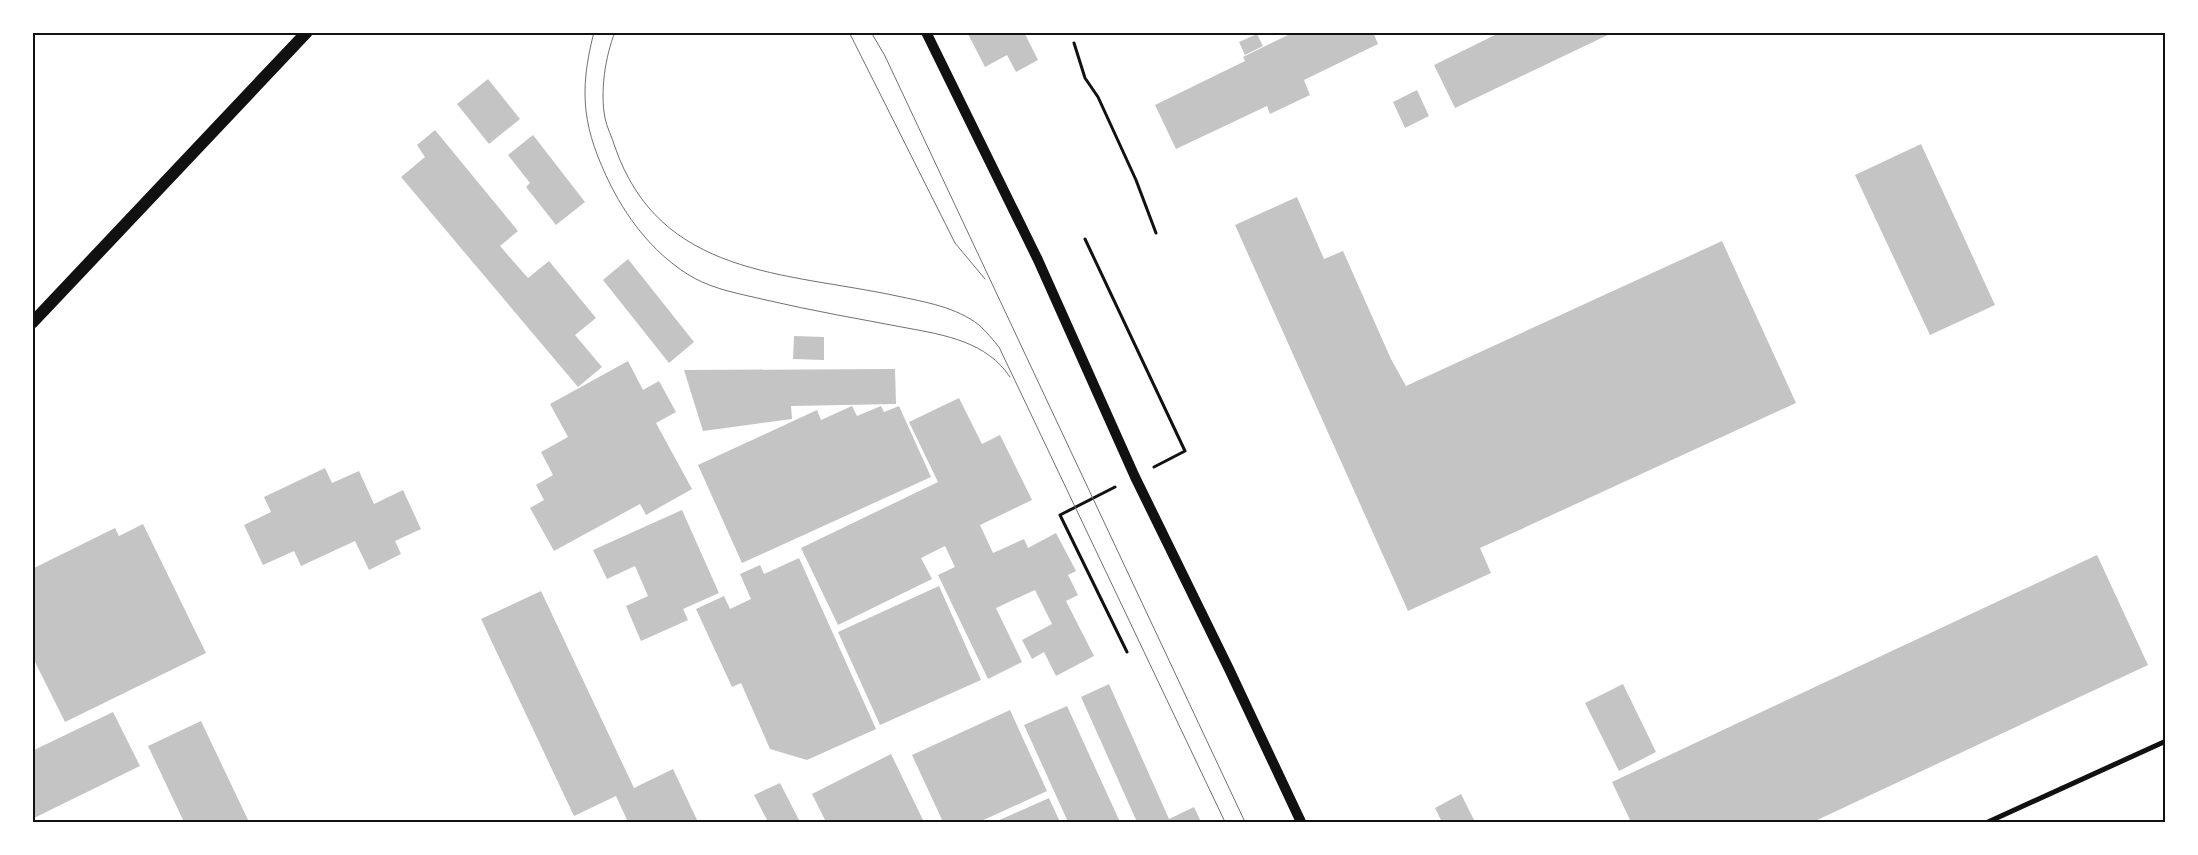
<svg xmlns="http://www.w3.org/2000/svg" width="2198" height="855" font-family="'Golos Text',sans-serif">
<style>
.building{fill:#c4c4c4}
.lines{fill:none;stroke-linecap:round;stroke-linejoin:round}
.path{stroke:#111;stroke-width:3}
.minor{stroke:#111;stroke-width:5}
.secondary{stroke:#111;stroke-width:10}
.primary{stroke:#111;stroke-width:12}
.tram{stroke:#707070;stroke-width:1}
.neatline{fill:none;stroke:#111;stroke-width:2}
</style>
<rect width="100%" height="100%" fill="#fff"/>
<path class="building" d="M967 32H1024L1038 60 1016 72 1007 55 985 67Z
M1294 32H1373L1378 44 1304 80 1310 95 1270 114 1267 106 1176 149 1155 105 1245 61 1243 57Z
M1501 32H1614L1455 108 1434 65Z
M1257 34 1263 46 1245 55 1239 42Z
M488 79 520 119 489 144 457 104Z
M1417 90 1429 116 1405 128 1393 102Z
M435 130 518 231 500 246 528 278 549 261 596 318 575 335 602 367 578 387 401 177 425 157 417 145Z
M533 135 585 202 556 225 526 187 530 183 508 155Z
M1921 144 1995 305 1930 335 1855 175Z
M1297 197 1324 259 1343 251 1391 359 1406 386 1722 241 1796 403 1480 548 1491 573 1408 611 1235 225Z
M628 259 694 342 669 363 603 280Z
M794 336 824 337V360L793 359Z
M628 361 643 390 659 381 676 412 656 423 692 489 646 515 640 504 554 551 530 508 544 500 536 485 553 475 541 452 568 437 550 404Z
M895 369 896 404 791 406 792 419 703 431 684 370Z
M959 398 982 444 1000 435 1032 500 980 525 993 553 1024 539 1028 548 1056 533 1076 571 1068 575 1078 595 1066 601 1094 656 1056 676 1044 652 1032 659 1022 640 1052 624 1035 590 996 608 1022 662 988 679 938 575 955 567 945 546 921 558 932 579 838 625 801 548 938 482 909 422Z
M852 406 857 416 881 406 884 412 899 406 931 477 742 563 698 465 817 410 821 420Z
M325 468 332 483 359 471 374 504 403 490 421 529 395 541 401 554 369 570 355 541 301 566 294 551 263 565 244 525 271 512 264 497Z
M682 510 719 593 683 609 688 620 641 641 626 606 648 596 635 566 607 579 593 550Z
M143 524 206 653 65 722 32 656V569L115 528 119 536Z
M2097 555 2148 665 1813 822H1631L1612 782Z
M799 558 876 729 807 760 770 749 741 683 732 687 696 609 724 596 730 609 751 599 740 574 760 565 764 574Z
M939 586 981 680 880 725 838 632Z
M541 591 634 788 673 769 698 822H628L616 796 574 816 481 619Z
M1109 684 1169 819 1194 807 1201 822H1137L1081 697Z
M1623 684 1656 752 1619 771 1585 703Z
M1067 706 1120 822H1068L1024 725Z
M1010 710 1047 791 979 822H943L912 755Z
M113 712 140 766 32 819V751Z
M201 721 249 822H184L148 746Z
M891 754 924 822H826L812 794Z
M780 783 800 822H768L754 795Z
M1461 794 1475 822H1442L1435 808Z
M1049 798 1060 822H995Z"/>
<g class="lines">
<path class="path" d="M1074 43 1085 78 1098 97 1136 180 1156 233
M1085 239 1185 451 1154 467
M1115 487 1060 515 1127 652"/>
<path class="minor" d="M1988 822 2166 741"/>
<path class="secondary" d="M926 32 1038 260 1135 477 1229 669 1301 822"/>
<path class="primary" d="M32 323 307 32"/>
<path class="tram" d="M594 32C578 94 583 129 611 186 630 223 657 257 694 278 716 290 741 294 766 300 813 311 860 319 907 328 945 335 987 342 1010 377
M615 32C605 57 600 92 605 118 607 128 612 137 615 147 660 277 785 272 897 296 925 302 956 307 979 325 986 331 993 340 999 347L1225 822
M849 32 955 243 985 279
M871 32 885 56 1245 822"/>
</g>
<rect width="2198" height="855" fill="none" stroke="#ffffff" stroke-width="68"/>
<rect x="34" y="34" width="2130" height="787" class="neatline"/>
</svg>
